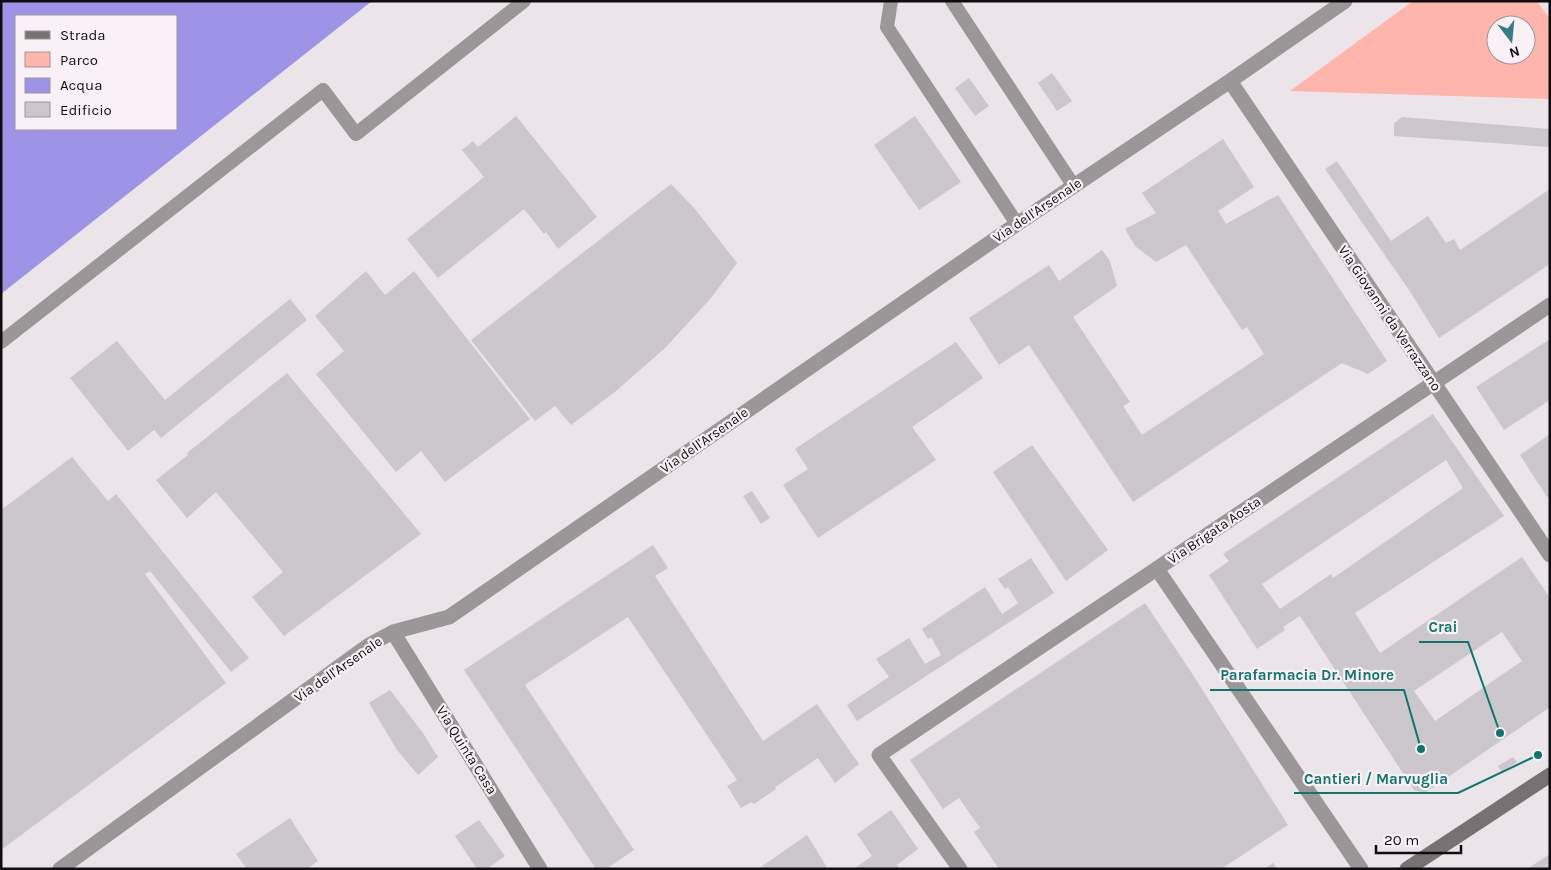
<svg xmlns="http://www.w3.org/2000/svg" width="1551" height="870" font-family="Karla,sans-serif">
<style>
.green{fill:#ffb5ac;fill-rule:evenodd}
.water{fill:#9e93e7;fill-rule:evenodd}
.building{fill:#cbc7cd;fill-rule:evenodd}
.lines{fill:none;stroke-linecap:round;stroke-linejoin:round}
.lane{stroke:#9b9798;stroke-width:14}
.street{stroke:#9b9798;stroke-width:15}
.secondary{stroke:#777172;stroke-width:15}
.labels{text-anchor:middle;stroke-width:4.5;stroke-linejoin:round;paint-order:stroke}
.street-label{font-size:14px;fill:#0f0d0f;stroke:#f9f1f6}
.leader{fill:none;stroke:#0f766e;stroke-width:2}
.callout-dot{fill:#0f766e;stroke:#f9f1f6;stroke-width:2}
.callout-label{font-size:15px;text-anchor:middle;font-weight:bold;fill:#0f766e;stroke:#f9f1f6;stroke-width:4.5;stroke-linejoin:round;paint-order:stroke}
</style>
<rect width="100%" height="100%" fill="#ebe4e9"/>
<path class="green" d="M1413 1H1537L1550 19V99L1290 91ZM1496 25H1526V55H1496Z"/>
<path class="water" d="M1 1H372L1 294ZM16 16H176V129H16Z"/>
<path class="building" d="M1052 73 1072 101 1057 111 1038 83Z
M969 78 989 106 975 116 955 88Z
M516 116 597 217 558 249 546 232 544 234 524 209 438 278 407 239 484 177 462 150 473 141 478 147Z
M915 116 961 182 919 210 874 145Z
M1402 117 1550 129V147L1394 136V123Z
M1223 139 1254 187 1218 211 1226 224 1278 195 1387 361 1368 374 1342 363 1133 502 1029 345 999 365 969 318 1049 265 1059 281 1102 250 1110 261 1117 286 1073 317 1130 402 1123 406 1142 435 1264 354 1247 327 1242 330 1186 245 1156 262 1135 246 1125 229 1156 213 1142 193Z
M1337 161 1391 241 1428 216 1446 243 1454 239 1460 250 1550 189V264L1439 338 1409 290 1325 169Z
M671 184 695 209 737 263 711 298 665 348 616 391 571 425 555 406 535 421 471 340Z
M366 271 385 295 414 271 530 419 445 482 421 451 396 472 316 374 344 351 315 316Z
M290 299 307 320 161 438 154 430 128 451 70 378 117 341 165 400Z
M1550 339V400L1504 430 1476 387Z
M956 342 983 378 912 427 936 460 818 538 783 485 808 469 795 449Z
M287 373 421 534 284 636 252 597 283 572 216 492 187 518 156 480 188 455 187 453Z
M1433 414 1504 516 1355 613 1380 653 1522 557 1550 598V707L1425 793 1414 790 1300 616 1283 627 1285 630 1257 649 1209 575 1229 561 1223 554ZM1446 460 1463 488 1333 578 1331 574 1280 609 1262 584ZM1502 632 1522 661 1435 721 1414 691Z
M1550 434V495L1547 497 1520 455Z
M1032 445 1108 550 1066 581 993 472Z
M72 457 108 501 116 494 249 658 231 672 150 571 145 574 226 683 1 850V510Z
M752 491 770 518 761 524 743 496Z
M653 545 668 568 655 576 763 741 817 704 859 764 835 783 818 758 775 787 776 789 754 804 751 802 741 808 727 786 737 780 628 617 525 685 634 850 606 869H596L464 670Z
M1031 558 1054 593 857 721 847 705 889 677 876 659 909 638 925 664 941 655 931 637 928 639 922 629 985 587 1002 614 1018 603 1008 587 1005 589 998 579Z
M1145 603 1193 675 1288 825 1221 869H999L974 832 980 828 959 798 943 809 910 760Z
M390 690 423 733 438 757 418 775 397 750 369 703Z
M1513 757 1517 762 1502 772 1498 766Z
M891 810 918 849 897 865 899 869H854L872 856 857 834Z
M290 818 318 861 307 869H247L236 854Z
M479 820 505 856 487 869H477L455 836Z
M807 835 828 869H758Z
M1550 854V869H1527Z
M1273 863 1277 869H1264Z"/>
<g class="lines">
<path class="lane" d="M891 1 887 27 1017 224
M952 1 1073 185
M1 342 323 90 356 134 524 1"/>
<path class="street" d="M1230 81 1550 555
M1157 569 1361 869
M393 632 540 869
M60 869 369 645 393 632 449 617 1017 224 1230 81 1345 1
M960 869 879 755 1550 305"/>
<path class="secondary" d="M1407 869 1550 775"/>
</g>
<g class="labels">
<g class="street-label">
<text transform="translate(1037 210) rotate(-34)" y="5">Via dell'Arsenale</text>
<text transform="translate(1390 318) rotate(56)" y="5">Via Giovanni da Verrazzano</text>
<text transform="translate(704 440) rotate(-35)" y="5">Via dell'Arsenale</text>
<text transform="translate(1214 530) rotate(-34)" y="5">Via Brigata Aosta</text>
<text transform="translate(338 669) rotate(-35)" y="5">Via dell'Arsenale</text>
<text transform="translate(467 750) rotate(58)" y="5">Via Quinta Casa</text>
</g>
</g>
<path class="leader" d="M1500 733L1468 642H1419M1421 749L1404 690H1210M1538 755L1458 793H1294"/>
<g class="callout-dot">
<circle cx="1500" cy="733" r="5"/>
<circle cx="1421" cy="749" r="5"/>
<circle cx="1538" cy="755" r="5"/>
</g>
<g class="callout-label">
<text x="1443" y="632">Crai</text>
<text x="1307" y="680">Parafarmacia Dr. Minore</text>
<text x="1376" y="784">Cantieri / Marvuglia</text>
</g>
<rect width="1551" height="870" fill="none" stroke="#0f0d0f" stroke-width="5"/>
<rect x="15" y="15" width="162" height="115" fill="#f9f1f6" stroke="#9b969a"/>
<rect x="25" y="31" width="25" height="8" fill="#777172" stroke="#9b969a"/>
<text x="60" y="40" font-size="15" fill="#0f0d0f">Strada</text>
<rect x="25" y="52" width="25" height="15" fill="#ffb5ac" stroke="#9b969a"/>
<text x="60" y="65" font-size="15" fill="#0f0d0f">Parco</text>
<rect x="25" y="78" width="25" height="15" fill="#9e93e7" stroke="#9b969a"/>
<text x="60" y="90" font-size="15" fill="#0f0d0f">Acqua</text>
<rect x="25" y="102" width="25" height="15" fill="#cbc7cd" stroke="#9b969a"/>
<text x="60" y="115" font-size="15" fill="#0f0d0f">Edificio</text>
<g transform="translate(1511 40) rotate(164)"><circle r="24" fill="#f9f1f6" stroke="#9b969a"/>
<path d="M0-4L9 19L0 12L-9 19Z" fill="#377b8b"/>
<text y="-8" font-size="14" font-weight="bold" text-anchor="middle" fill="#0f0d0f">N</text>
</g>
<path d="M1376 845v8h85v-8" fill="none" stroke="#0f0d0f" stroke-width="2.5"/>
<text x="1384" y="845" font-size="15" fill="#0f0d0f" stroke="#f9f1f6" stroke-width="4" paint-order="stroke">20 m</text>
</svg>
